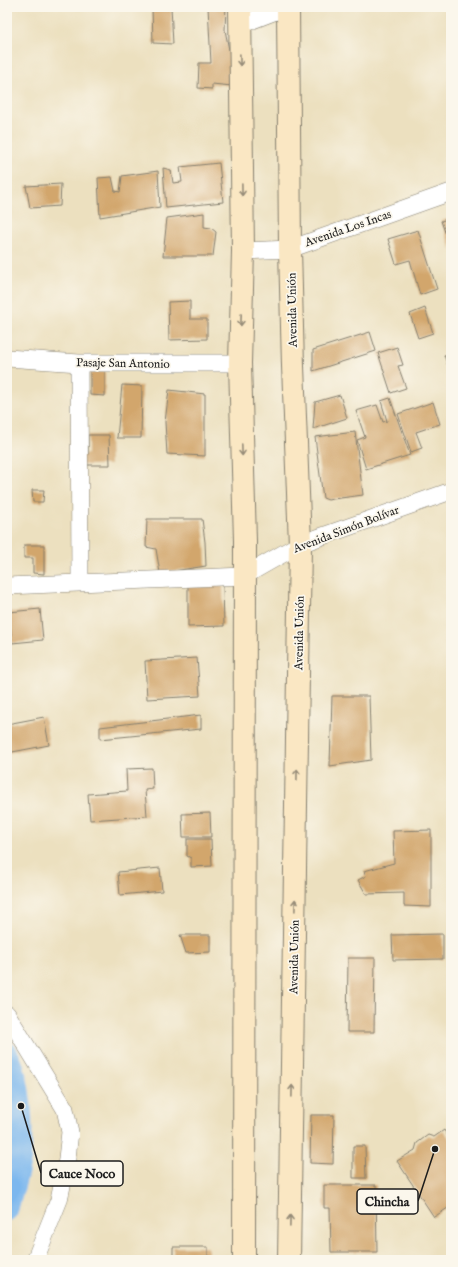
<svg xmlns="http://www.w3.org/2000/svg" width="458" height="1267" font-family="'IM FELL English',serif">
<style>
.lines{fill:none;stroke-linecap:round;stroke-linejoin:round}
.canal{stroke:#7cb7ee;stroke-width:22}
.building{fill:#d2a66c}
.minor-casing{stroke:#847e6e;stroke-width:18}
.secondary-casing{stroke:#847e6e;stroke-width:24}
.minor{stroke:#fff;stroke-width:17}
.secondary{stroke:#fae7c3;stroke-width:22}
.oneway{stroke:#968c78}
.labels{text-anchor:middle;stroke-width:3.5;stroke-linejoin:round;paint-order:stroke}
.street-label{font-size:12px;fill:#1c1c1c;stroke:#fbf7ec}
.leader{fill:none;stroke:#1c1c1c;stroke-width:1.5}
.callout-dot{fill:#1c1c1c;stroke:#fbf7ec;stroke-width:1.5}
.callout{fill:#fbf7ec;stroke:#1c1c1c;stroke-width:1.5}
.callout-label{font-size:13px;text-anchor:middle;font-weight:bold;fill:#1c1c1c}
</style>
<rect width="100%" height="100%" fill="#fbf7ec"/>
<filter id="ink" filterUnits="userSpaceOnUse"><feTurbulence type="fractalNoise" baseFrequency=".025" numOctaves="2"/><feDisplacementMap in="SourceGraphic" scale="8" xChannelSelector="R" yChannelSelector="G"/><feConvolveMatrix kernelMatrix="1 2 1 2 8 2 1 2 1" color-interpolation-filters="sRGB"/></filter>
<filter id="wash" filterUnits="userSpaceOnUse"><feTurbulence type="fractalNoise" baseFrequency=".012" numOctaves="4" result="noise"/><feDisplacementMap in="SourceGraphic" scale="16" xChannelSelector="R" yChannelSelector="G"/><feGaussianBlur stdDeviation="0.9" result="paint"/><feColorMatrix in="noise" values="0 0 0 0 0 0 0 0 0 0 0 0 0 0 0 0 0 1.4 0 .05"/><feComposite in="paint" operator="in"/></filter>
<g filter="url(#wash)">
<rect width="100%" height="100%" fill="#ece0bf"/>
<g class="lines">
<path class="canal" d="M7 1053C22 1082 23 1126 20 1159 18 1174 11 1195 7 1210"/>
</g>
<g id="blocks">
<path class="building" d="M152 7H171L173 44 153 43Z
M208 7H226L225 30 230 55 232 86 212 84V89L198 88 199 63H211Z
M219 163 223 202 166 208 163 168 171 170 173 183 182 182 180 167Z
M158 171 160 207 100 217 98 178 112 177 115 191 120 192 122 176Z
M61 184 60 206 30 208 26 186Z
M204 213V227L211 228 216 232 213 256H163L167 218Z
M451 218V249L441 221Z
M418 230 437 289 420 295 410 260 396 264 388 239Z
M190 301V319H207V339L169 340 168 302Z
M425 308 433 333 418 338 410 314Z
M370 332 376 351 313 371V350Z
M397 347 403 365 398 366 406 388 391 393 378 353Z
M451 353V375L444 355Z
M90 368 105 369V396L90 395Z
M122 385 142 386 141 438H117Z
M169 390 205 394V456L167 454 165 422Z
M340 395 347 418 313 429 315 402Z
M390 398 410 455 366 469 357 440 365 437 356 411 377 405 383 422 387 421 381 401Z
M433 402 440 424 416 432 422 448 411 452 398 414Z
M355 432 363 495 333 499 328 500 323 498 315 437Z
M88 435H109L110 465H81V455L88 454Z
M32 490H44L43 502H33Z
M147 519H202L205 542 206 566 160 573 156 549 146 547Z
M24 545H44V574L33 573V558H24Z
M188 585H223L224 626 188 627Z
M40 609 43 640 12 643 9 612Z
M197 658 200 696 147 699 145 661Z
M332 696H369L371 760 330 766Z
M201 715V729L100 739V727Z
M44 717 49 745 7 753V724Z
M152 768 153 789 145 790 147 816 90 820 88 794 127 791 126 769Z
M210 813 211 837H183L182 814Z
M431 830V907L404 906V893L366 894 358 880 366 876 364 871 394 863 393 831Z
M187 839H211L212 866 191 867V858L187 856Z
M160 868 162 891 120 895 118 872Z
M443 934V959L393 960 392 935Z
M180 935H210V952L186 953Z
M348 958H375L374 1032H347Z
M311 1115H334L333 1164 310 1163Z
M444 1130 451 1141V1206L434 1217 397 1161 415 1150 417 1143 428 1135 434 1137Z
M353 1146H365L366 1178H353Z
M324 1185H376L377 1252H331L330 1208H324Z
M173 1247H208V1260H173Z"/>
</g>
</g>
<g filter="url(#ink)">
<use href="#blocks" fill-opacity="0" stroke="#847e6e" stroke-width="1"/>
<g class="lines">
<g class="minor-casing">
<path id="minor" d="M240 25 286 7
M243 251 290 249 451 192
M7 358 79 363H240
M79 363 80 583
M7 586 244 576 300 544 451 491
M7 1014 65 1109 70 1132 66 1167 59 1200 35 1260"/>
</g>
<g class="secondary-casing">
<path id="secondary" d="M240 7 243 251 240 363 245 541 244 1260
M288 7 290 249 293 366 300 544 289 1260"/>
</g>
<use href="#minor" class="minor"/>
<use href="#secondary" class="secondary"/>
</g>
<defs><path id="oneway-shaft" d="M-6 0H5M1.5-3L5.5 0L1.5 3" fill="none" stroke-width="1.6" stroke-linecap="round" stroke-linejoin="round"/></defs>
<g class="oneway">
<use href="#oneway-shaft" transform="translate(240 60) rotate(89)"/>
<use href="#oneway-shaft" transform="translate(242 190) rotate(89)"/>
<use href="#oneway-shaft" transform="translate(241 320) rotate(92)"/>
<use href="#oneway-shaft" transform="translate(242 450) rotate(88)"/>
<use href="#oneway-shaft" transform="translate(297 775) rotate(-89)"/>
<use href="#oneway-shaft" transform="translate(295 905) rotate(-89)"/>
<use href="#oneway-shaft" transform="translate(292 1091) rotate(-89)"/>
<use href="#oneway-shaft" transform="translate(290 1221) rotate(-89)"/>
</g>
</g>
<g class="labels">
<g class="street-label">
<text transform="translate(348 228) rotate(-19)" y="4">Avenida Los Incas</text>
<text transform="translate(292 310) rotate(-91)" y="4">Avenida Unión</text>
<text transform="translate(123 363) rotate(1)" y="4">Pasaje San Antonio</text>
<text transform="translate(346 529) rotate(-21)" y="4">Avenida Simón Bolívar</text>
<text transform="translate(299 633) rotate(-89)" y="4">Avenida Unión</text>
<text transform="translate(294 957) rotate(-89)" y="4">Avenida Unión</text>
</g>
</g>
<path class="leader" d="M21 1106L41 1173M435 1149L418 1201"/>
<g class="callout-dot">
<circle cx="21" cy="1106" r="4"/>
<circle cx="435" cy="1149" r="4"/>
</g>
<g class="callout">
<rect x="41" y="1161" width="82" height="25" rx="4"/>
<rect x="357" y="1189" width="61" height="25" rx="4"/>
</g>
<g class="callout-label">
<text x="82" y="1178">Cauce Noco</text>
<text x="387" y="1206">Chincha</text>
</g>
<rect width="458" height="1267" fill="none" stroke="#fbf7ec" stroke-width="24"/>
</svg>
